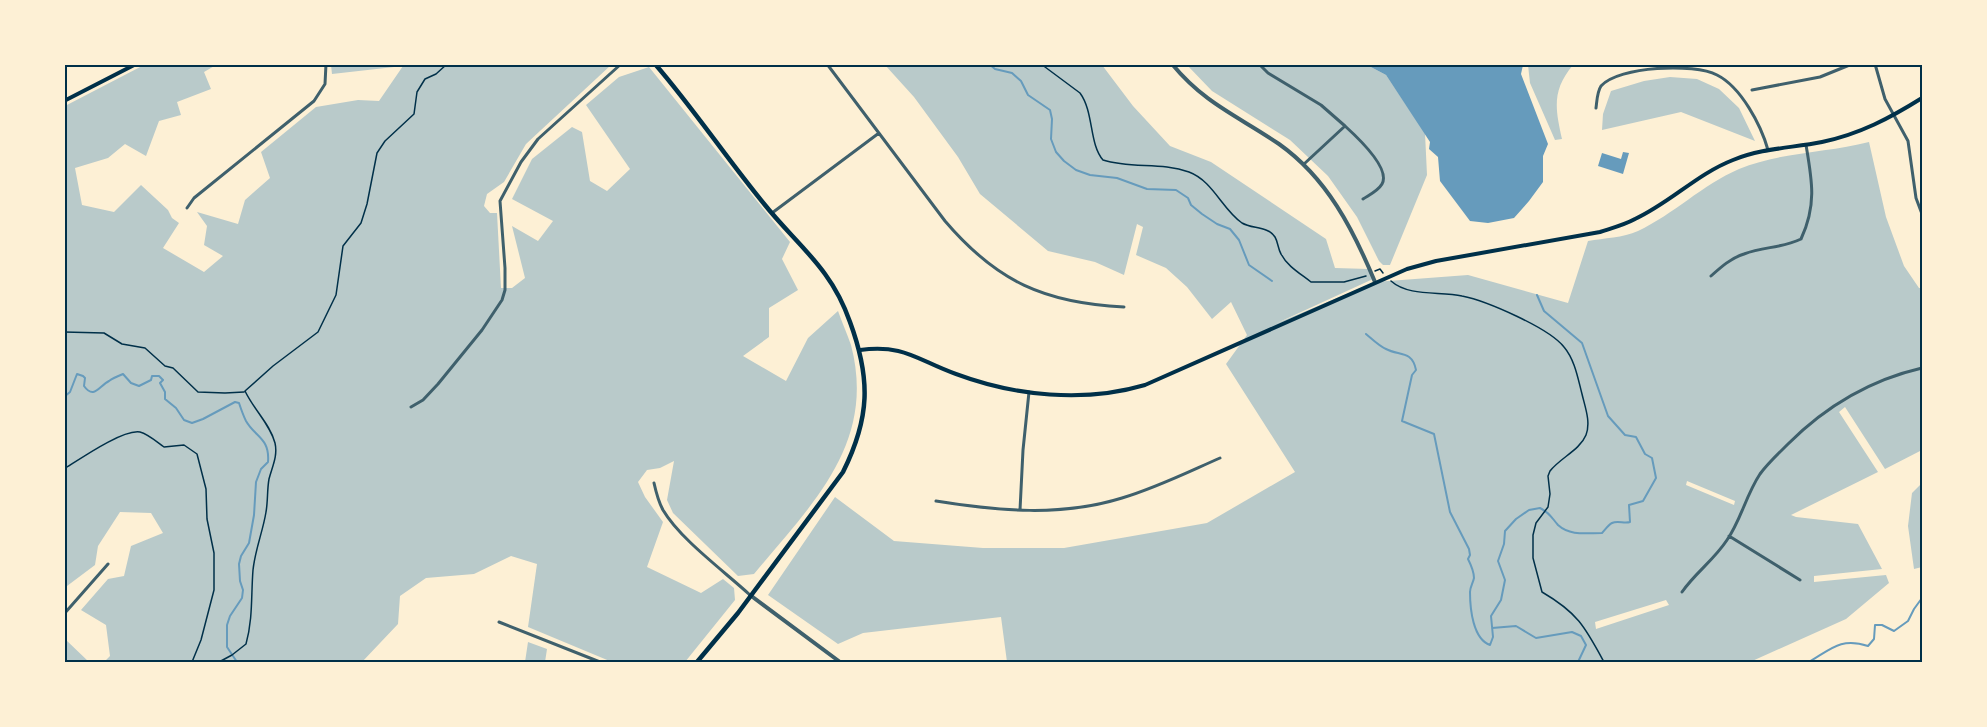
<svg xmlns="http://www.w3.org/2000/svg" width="1987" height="727" font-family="'Archivo Narrow',sans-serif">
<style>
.green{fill:#b9caca;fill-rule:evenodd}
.water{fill:#669bbc}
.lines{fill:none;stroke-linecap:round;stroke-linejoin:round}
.stream{stroke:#669bbc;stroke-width:2}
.path{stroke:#003049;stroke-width:1.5}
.minor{stroke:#3f606c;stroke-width:3}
.tertiary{stroke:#3f606c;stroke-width:4}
.secondary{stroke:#003049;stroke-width:4}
.primary{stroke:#003049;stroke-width:4.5}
.neatline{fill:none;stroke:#003049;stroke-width:2}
</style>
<rect width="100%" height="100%" fill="#fdf0d5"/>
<path class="green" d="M144 65H216L204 72 211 89 177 102 181 115 159 121 146 156 125 144 108 158 75 168 82 205 114 212 141 185 168 210 172 218 179 223 163 248 204 272 223 256 204 245 207 226 197 212 238 224 245 200 270 178 261 152 316 107 358 100 379 101 403 66 332 74 331 65H611L526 144 504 182 487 194 484 206 490 213H497L501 288H512L525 278 512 226 538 241 553 221 512 199 532 159 572 127 582 132 590 181 607 191 630 169 586 105 619 77 649 67 790 242 782 259 798 290 769 308V337L743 356 786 381 808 338 838 311C842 322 847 334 851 345 877 444 811 505 754 574L738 576 673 513 667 500 674 461 660 468 647 470 638 482 645 497 663 522 647 567 701 593 723 579 734 588 735 600 685 662H612L528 627 537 564 511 556 474 574 426 578 400 596 398 624 362 662H104L110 656 106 625 81 610 108 579 124 576 131 546 163 533 151 513 120 512 98 546 95 565 67 586 65 579V106Z
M885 65H1102L1133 106 1170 146 1211 162 1326 239 1335 268 1369 269 1373 279 1275 324 1375 282 1468 275 1568 303 1588 241C1604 238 1623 238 1638 231 1674 214 1702 185 1739 169 1780 152 1827 153 1869 142L1886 217 1904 266 1919 288H1922V450L1885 469 1845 407 1839 412 1878 472 1791 515 1796 517 1858 524 1882 569 1814 576V582L1886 575 1889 583 1846 619 1750 662H1007L1001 617 863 633 838 644 768 595 835 497 894 541 983 548H1064L1207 523 1295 472 1226 364 1247 335 1231 302 1212 319 1187 287 1166 268 1136 255 1143 227 1137 224 1124 275 1095 262 1048 251 980 194 958 157 914 97ZM1687 481 1735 501 1734 505 1686 485ZM1666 600 1669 605 1596 629 1595 622Z
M1187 65H1367L1386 75 1425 133 1427 175 1390 265H1383L1379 261 1357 217 1328 176 1290 140 1212 91Z
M1528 65H1573C1552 90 1555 108 1562 139L1555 140 1530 83Z
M1670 77 1697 79 1719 89 1739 108 1755 141 1681 112 1602 130 1603 114 1611 91 1644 81Z
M1922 483V567L1914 569 1908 526 1912 493Z
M64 639H65L89 662H65Z
M528 642 547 649 545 662H525Z"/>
<path class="water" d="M1367 65H1523L1521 74 1548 144 1543 156V182L1529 201 1514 218 1488 223 1470 221 1440 181 1438 157 1429 149 1430 142 1386 75Z
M1623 152 1629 153 1623 174 1598 166 1602 153 1621 159Z"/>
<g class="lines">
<path class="stream" d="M989 64 995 69 1012 73 1021 81 1028 95 1050 110 1052 119 1051 139 1056 152 1064 161 1076 170 1090 175 1117 178 1147 189 1176 190 1188 198 1191 205 1202 214 1217 224 1230 229 1239 240 1249 265 1272 281
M1366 334C1372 339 1379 346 1386 349 1399 356 1412 350 1416 370L1412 375 1402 421 1434 434 1450 512 1469 549 1470 555 1468 559C1471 565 1474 572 1474 578 1473 583 1470 587 1470 592 1470 609 1473 639 1490 645L1493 637 1491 616 1501 600 1505 580 1498 561 1504 544 1505 531 1516 519 1529 510 1540 508C1550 513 1551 517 1558 525 1570 536 1586 533 1602 533 1605 530 1608 525 1612 523 1618 520 1624 524 1630 522L1629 505 1643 501 1656 478 1652 458 1645 454 1636 437 1625 435 1608 416 1582 343 1544 311 1537 295
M64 397 70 392 77 374 83 376 85 378 84 386C94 400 99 386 109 381 113 378 118 376 123 374L131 383 139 386 151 380 152 376H159L163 380 160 383 165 392V399L176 408 184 420 192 423 203 419 235 402 239 403C241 409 243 415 246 421 255 437 270 438 268 462L261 469 256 482 254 515 249 543 241 556 239 564 240 581 243 590 242 598 230 616 227 625V647L237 662
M1492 628 1516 626 1536 638 1572 632 1581 636 1586 645 1578 662
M1809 662C1831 649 1841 637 1868 646L1874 639 1875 625H1882L1894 631 1908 621 1914 609 1922 598"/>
<path class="path" d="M1041 64 1080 93C1094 112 1089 144 1103 160 1131 169 1161 162 1189 172 1213 181 1222 209 1242 223 1252 229 1268 226 1275 237 1278 242 1278 249 1281 254 1287 266 1301 274 1311 282H1344L1366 276
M1375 271 1380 269 1383 273
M1391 281C1409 297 1440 291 1462 296 1487 301 1549 328 1564 347 1575 360 1578 379 1582 394 1585 407 1591 422 1586 435 1580 450 1560 458 1550 471L1548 476 1550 494 1548 507 1536 523 1533 535V558L1542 592C1578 613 1585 627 1604 662
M64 332 104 333 122 344 145 348 165 366 173 368 198 392 225 393 244 392
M64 469C80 459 123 429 140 432 148 434 157 442 164 447L184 445 197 454 206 489 207 519 214 553V590L201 640 192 662
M219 662 232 655 246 644C253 619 251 595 253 570 255 550 263 531 266 512 268 501 267 490 269 479 272 467 278 456 275 443 270 424 254 410 245 391L273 366 318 332 336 295 343 246 361 223 367 204 377 153 385 141 414 114 417 92 425 79 436 74 447 64"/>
<path class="minor" d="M827 64 945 221C997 282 1045 303 1124 307
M1259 64 1268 73 1321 105 1345 126 1304 164
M1875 64 1885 99 1908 141 1916 198 1922 214
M1752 90 1820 77 1852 64
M1596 108C1597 101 1597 92 1601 86 1619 66 1694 63 1717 75 1741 87 1761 125 1768 150
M1345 126C1356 136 1391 168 1382 184 1378 191 1369 195 1363 199
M187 208 194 198 314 101 325 84 326 64
M772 213 879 133
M1711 276C1721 267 1731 258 1744 254 1764 246 1780 249 1801 239 1817 205 1812 180 1806 145
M411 407 423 400 438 384 482 330 502 300 505 290V268L500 201 521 162 538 139 621 64
M654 483C656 492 658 501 663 510 680 539 724 571 750 595
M936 501C999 511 1061 517 1122 498 1156 488 1188 472 1220 458
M1020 510 1023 450 1029 392
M1729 536 1800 580
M1682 592C1695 573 1714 560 1727 540 1741 520 1746 495 1760 474 1768 463 1778 454 1788 444 1826 406 1870 380 1922 368
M64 614 108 564
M499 622 600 662"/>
<path class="tertiary" d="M1172 64C1205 104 1238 116 1279 144 1327 178 1353 229 1375 282
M750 595 840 662"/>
<path class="secondary" d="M64 101 136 64
M860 350C904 344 917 360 956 374 1015 396 1084 403 1145 385L1407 269 1436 261 1600 232C1612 228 1624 225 1635 219 1670 203 1697 174 1733 160 1762 148 1792 148 1822 142 1860 134 1890 118 1922 98"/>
<path class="primary" d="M655 64C694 109 727 159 765 205 784 229 807 249 825 274 836 289 844 305 850 322 871 379 870 418 843 472L738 613 697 662"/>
</g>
<rect width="1987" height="727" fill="none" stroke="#fdf0d5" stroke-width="132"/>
<rect x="66" y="66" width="1855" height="595" class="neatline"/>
</svg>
